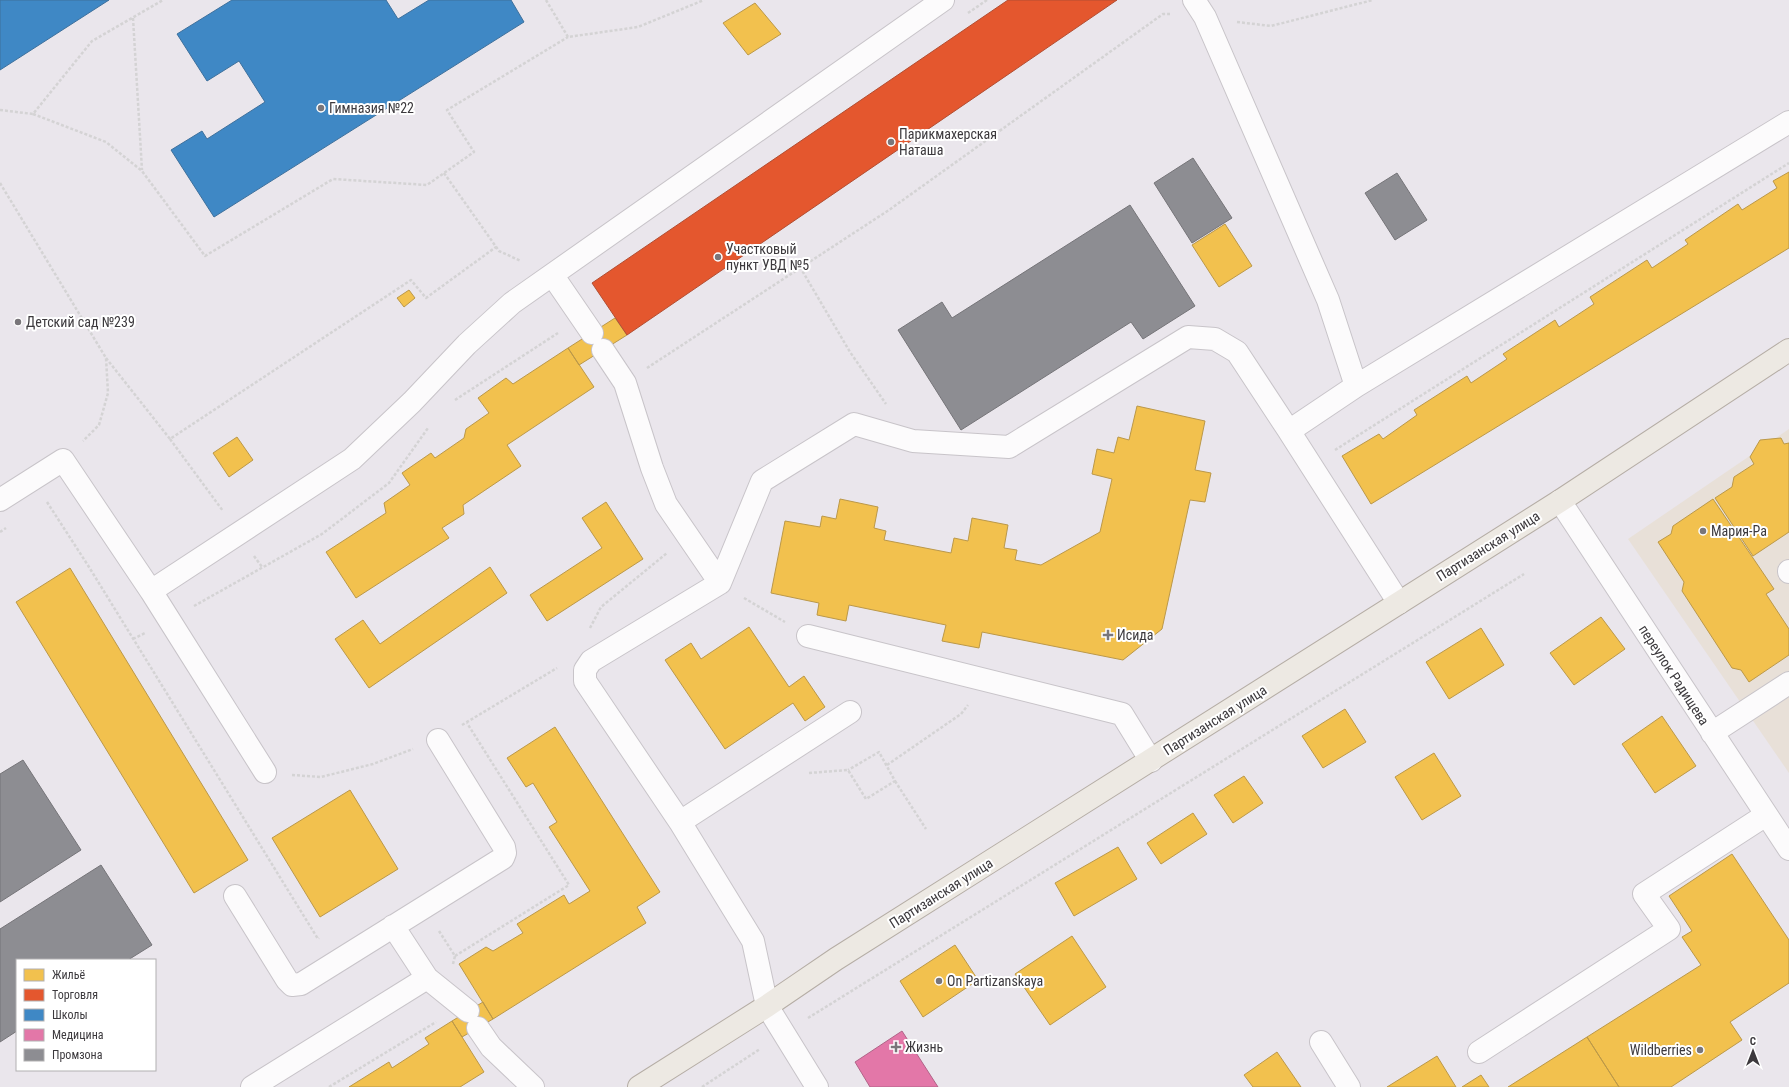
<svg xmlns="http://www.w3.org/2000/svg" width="1789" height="1087" font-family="'Roboto Condensed',sans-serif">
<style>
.commercial{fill:#e8e0d8}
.homes{fill:#f2c14e;stroke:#bb9849}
.shops{fill:#e4572e;stroke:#b24e32}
.schools{fill:#3f88c5;stroke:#3e709c}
.health{fill:#e377a8;stroke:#b16488}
.industry{fill:#8d8d92;stroke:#757478}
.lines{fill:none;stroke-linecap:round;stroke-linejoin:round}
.minor-casing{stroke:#c8c4c9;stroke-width:24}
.major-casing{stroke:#b5ada5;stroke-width:24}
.path{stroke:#d4d3d4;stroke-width:2.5;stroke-dasharray:3 2;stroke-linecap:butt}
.minor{stroke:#fcfbfc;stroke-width:22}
.major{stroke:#ede9e3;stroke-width:22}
.poi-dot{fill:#79767a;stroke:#fff;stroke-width:1.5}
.labels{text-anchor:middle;stroke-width:4;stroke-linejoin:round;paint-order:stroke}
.poi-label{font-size:14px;fill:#3c393d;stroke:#fff;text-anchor:start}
.street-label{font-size:14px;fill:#3c393d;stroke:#fff}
</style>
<rect width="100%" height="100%" fill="#eae6ec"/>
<path class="commercial" d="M1789 429V773L1628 539Z"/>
<path class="homes" d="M755 3 781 34 748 55 723 23Z
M1789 172V248L1371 504 1342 456 1379 434 1383 439 1417 415 1414 410 1467 376 1471 383 1507 359 1503 354 1555 320 1559 327 1594 304 1590 297 1647 260 1652 268 1688 244 1685 240 1738 204 1742 210 1777 188 1773 181Z
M1225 224 1252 266 1219 287 1192 245Z
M409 290 415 298 404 307 397 298Z
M615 318 627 335 579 365 568 348Z
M568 348 594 387 507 445 521 466 463 505 464 514 442 528 449 538 356 598 326 552 386 513 384 503 410 485 402 473 431 453 435 458 464 438 466 429 489 413 478 398 506 378 513 384Z
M1137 406 1205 421 1195 470 1211 473 1205 502 1190 500 1162 629 1123 660 982 632 979 648 942 641 946 625 849 605 846 621 817 615 819 603 771 593 785 521 820 527 822 516 836 519 840 499 878 507 874 528 886 531 884 540 951 553 954 538 968 541 972 518 1008 525 1004 548 1017 550 1015 560 1041 565 1100 532 1112 479 1092 474 1097 449 1114 453 1118 437 1129 440Z
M237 437 253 460 229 477 213 453Z
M1781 438 1784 444 1789 443V532L1753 556 1715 498 1732 487 1734 477 1754 464 1750 457 1760 440Z
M1713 499 1774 589 1766 594 1789 629V655L1749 682 1741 670 1732 668 1682 591 1684 582 1658 542 1671 534 1673 526Z
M606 502 643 559 547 621 530 595 602 548 582 518Z
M490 567 507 593 369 688 335 639 363 620 380 644Z
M70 568 248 860 194 893 16 602Z
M1601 617 1625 649 1574 685 1550 653Z
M749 627 789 687 804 676 825 707 805 721 793 703 725 749 665 660 691 643 701 659Z
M1481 628 1504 665 1449 699 1426 662Z
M1345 709 1366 742 1323 768 1302 736Z
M1662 716 1696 766 1655 793 1622 744Z
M555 727 660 892 637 907 646 923 493 1019 459 964 486 947 493 951 523 933 517 924 564 895 569 904 590 891 549 827 557 822 533 783 526 787 507 758Z
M1434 753 1461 796 1422 820 1395 777Z
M1244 776 1263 803 1233 823 1214 795Z
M350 790 398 869 320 917 272 838Z
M1193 813 1207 834 1161 864 1147 843Z
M1118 847 1137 879 1074 916 1055 883Z
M1732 854 1789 940V983L1730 1022 1742 1040 1671 1087H1619L1587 1037 1701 965 1682 937 1692 931 1669 896Z
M1072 936 1106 987 1050 1025 1015 974Z
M955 945 978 980 923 1017 900 981Z
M483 1002 493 1019 462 1037 452 1021Z
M452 1021 484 1072 460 1087H349L389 1062 392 1068 429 1044 425 1038Z
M1587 1037 1619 1087H1508Z
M1277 1052 1301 1087H1253L1244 1075Z
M1437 1056 1456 1087H1387Z
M1481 1075 1489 1087H1462Z"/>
<path class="shops" d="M1008 0H1117L627 335 592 283Z"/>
<path class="schools" d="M0 0H109L0 70Z
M232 0H386L398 19 429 0H511L524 22 214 217 171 150 202 131 207 139 265 102 239 61 207 81 177 34Z"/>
<path class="health" d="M902 1031 938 1087H870L855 1062Z"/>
<path class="industry" d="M1193 158 1232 218 1192 243 1154 183Z
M1397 173 1427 220 1395 240 1365 193Z
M1130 205 1195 306 1143 339 1131 322 961 430 898 330 942 302 952 318Z
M23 760 81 850 0 902V774Z
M101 865 152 945 128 960H17V1031L0 1042V929Z"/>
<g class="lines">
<g class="minor-casing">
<path id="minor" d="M1194 0 1205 17 1328 300 1356 386 1289 431 1399 603
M553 276 592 333
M603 350 625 383 652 468 666 504 720 583 591 661 585 670V681L680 822 753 941 767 1006 817 1087
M1356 386 1789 122
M0 500 63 460 151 591 352 459 412 402 467 344 512 303 943 0
M1560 501 1789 849
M1789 571V572
M720 583 762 481 854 424 913 441 1009 447 1188 337 1215 339 1237 352 1289 431
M151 591 265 772
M808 636 1122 714 1151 761
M1712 733 1789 683
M680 822 850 712
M235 896 287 980 292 985 301 984 503 858 505 853 504 847 438 740
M393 926 427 978
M478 1028 491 1047 533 1087
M1321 1042 1349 1087
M1479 1052 1669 929 1644 894 1766 815
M252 1087 427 978 468 1011"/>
</g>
<g class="major-casing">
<path id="major" d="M639 1087 767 1006 836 959 1560 501 1789 350"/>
</g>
<path class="path" d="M546 0 568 37 638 27 704 0
M968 13 987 0
M133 18 142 170
M1237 22 1271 26 1373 0
M0 110 33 114 92 41 163 0
M33 114 106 142 142 171 205 256 333 179 427 185 474 152 447 110 568 37
M444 173 499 251 521 261
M0 183 106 358 108 393 99 425 83 441
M800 267 850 352 886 404
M106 358 170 439 411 280 426 298 496 247
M647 368 889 210 1163 14H1170
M455 400 558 333
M170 439 223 511
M1335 450 1789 163
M47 502 89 567 318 939 319 938
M0 532 6 528
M254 556 262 567
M744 598 785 622
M194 606 322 534 389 483 428 428
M590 628 601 607 667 553
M133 639 145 633
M462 725 557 668
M887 765 961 714 968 705
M809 773 848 770 866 799 895 781 879 752 848 770
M292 775 321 777 373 764 413 749
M895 781 926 829
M439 931 455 956 453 964
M455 956 569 885 467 723
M808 1018 1524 574
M329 1087 436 1022
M702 1087 760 1049"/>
<use href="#minor" class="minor"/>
<use href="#major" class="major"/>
</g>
<g class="poi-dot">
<circle cx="321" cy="108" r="4"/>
<circle cx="891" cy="142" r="4"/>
<circle cx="718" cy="257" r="4"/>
<circle cx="18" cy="322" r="4"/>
<circle cx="1703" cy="531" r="4"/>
<path d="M1106 629h4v4h4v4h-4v4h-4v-4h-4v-4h4z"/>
<circle cx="939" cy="981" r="4"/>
<path d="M894 1041h4v4h4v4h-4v4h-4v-4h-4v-4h4z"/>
<circle cx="1700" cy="1050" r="4"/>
</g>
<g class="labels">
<g class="poi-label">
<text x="329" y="113">Гимназия №22</text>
<text x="899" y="139">Парикмахерская<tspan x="899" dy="16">Наташа</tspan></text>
<text x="726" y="254">Участковый<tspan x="726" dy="16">пункт УВД №5</tspan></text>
<text x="26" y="327">Детский сад №239</text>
<text x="1711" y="536">Мария-Ра</text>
<text x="1117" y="640">Исида</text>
<text x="947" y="986">On Partizanskaya</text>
<text x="905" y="1052">Жизнь</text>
<text x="1692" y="1055" text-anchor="end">Wildberries</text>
</g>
<g class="street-label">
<text transform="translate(1488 546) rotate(-32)" y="5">Партизанская улица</text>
<text transform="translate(1674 675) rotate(57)" y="5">переулок Радищева</text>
<text transform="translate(1215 720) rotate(-32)" y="5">Партизанская улица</text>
<text transform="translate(941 893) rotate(-32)" y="5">Партизанская улица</text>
</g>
</g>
<rect x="16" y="959" width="140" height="112" fill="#ffffff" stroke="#b1b0b1"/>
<rect x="24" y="969" width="20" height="12" fill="#f2c14e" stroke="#b1b0b1"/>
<text x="52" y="979" font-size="12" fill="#3c393d">Жильё</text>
<rect x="24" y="989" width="20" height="12" fill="#e4572e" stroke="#b1b0b1"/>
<text x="52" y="999" font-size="12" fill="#3c393d">Торговля</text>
<rect x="24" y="1009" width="20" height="12" fill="#3f88c5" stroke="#b1b0b1"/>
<text x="52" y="1019" font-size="12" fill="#3c393d">Школы</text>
<rect x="24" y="1029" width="20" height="12" fill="#e377a8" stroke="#b1b0b1"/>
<text x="52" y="1039" font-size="12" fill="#3c393d">Медицина</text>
<rect x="24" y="1049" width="20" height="12" fill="#8d8d92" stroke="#b1b0b1"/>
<text x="52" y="1059" font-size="12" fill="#3c393d">Промзона</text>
<g transform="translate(1753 1051)" stroke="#ffffff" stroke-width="3" paint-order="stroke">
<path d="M0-3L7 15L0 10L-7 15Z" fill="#3c393d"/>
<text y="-6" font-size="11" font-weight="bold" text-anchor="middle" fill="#3c393d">С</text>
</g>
</svg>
